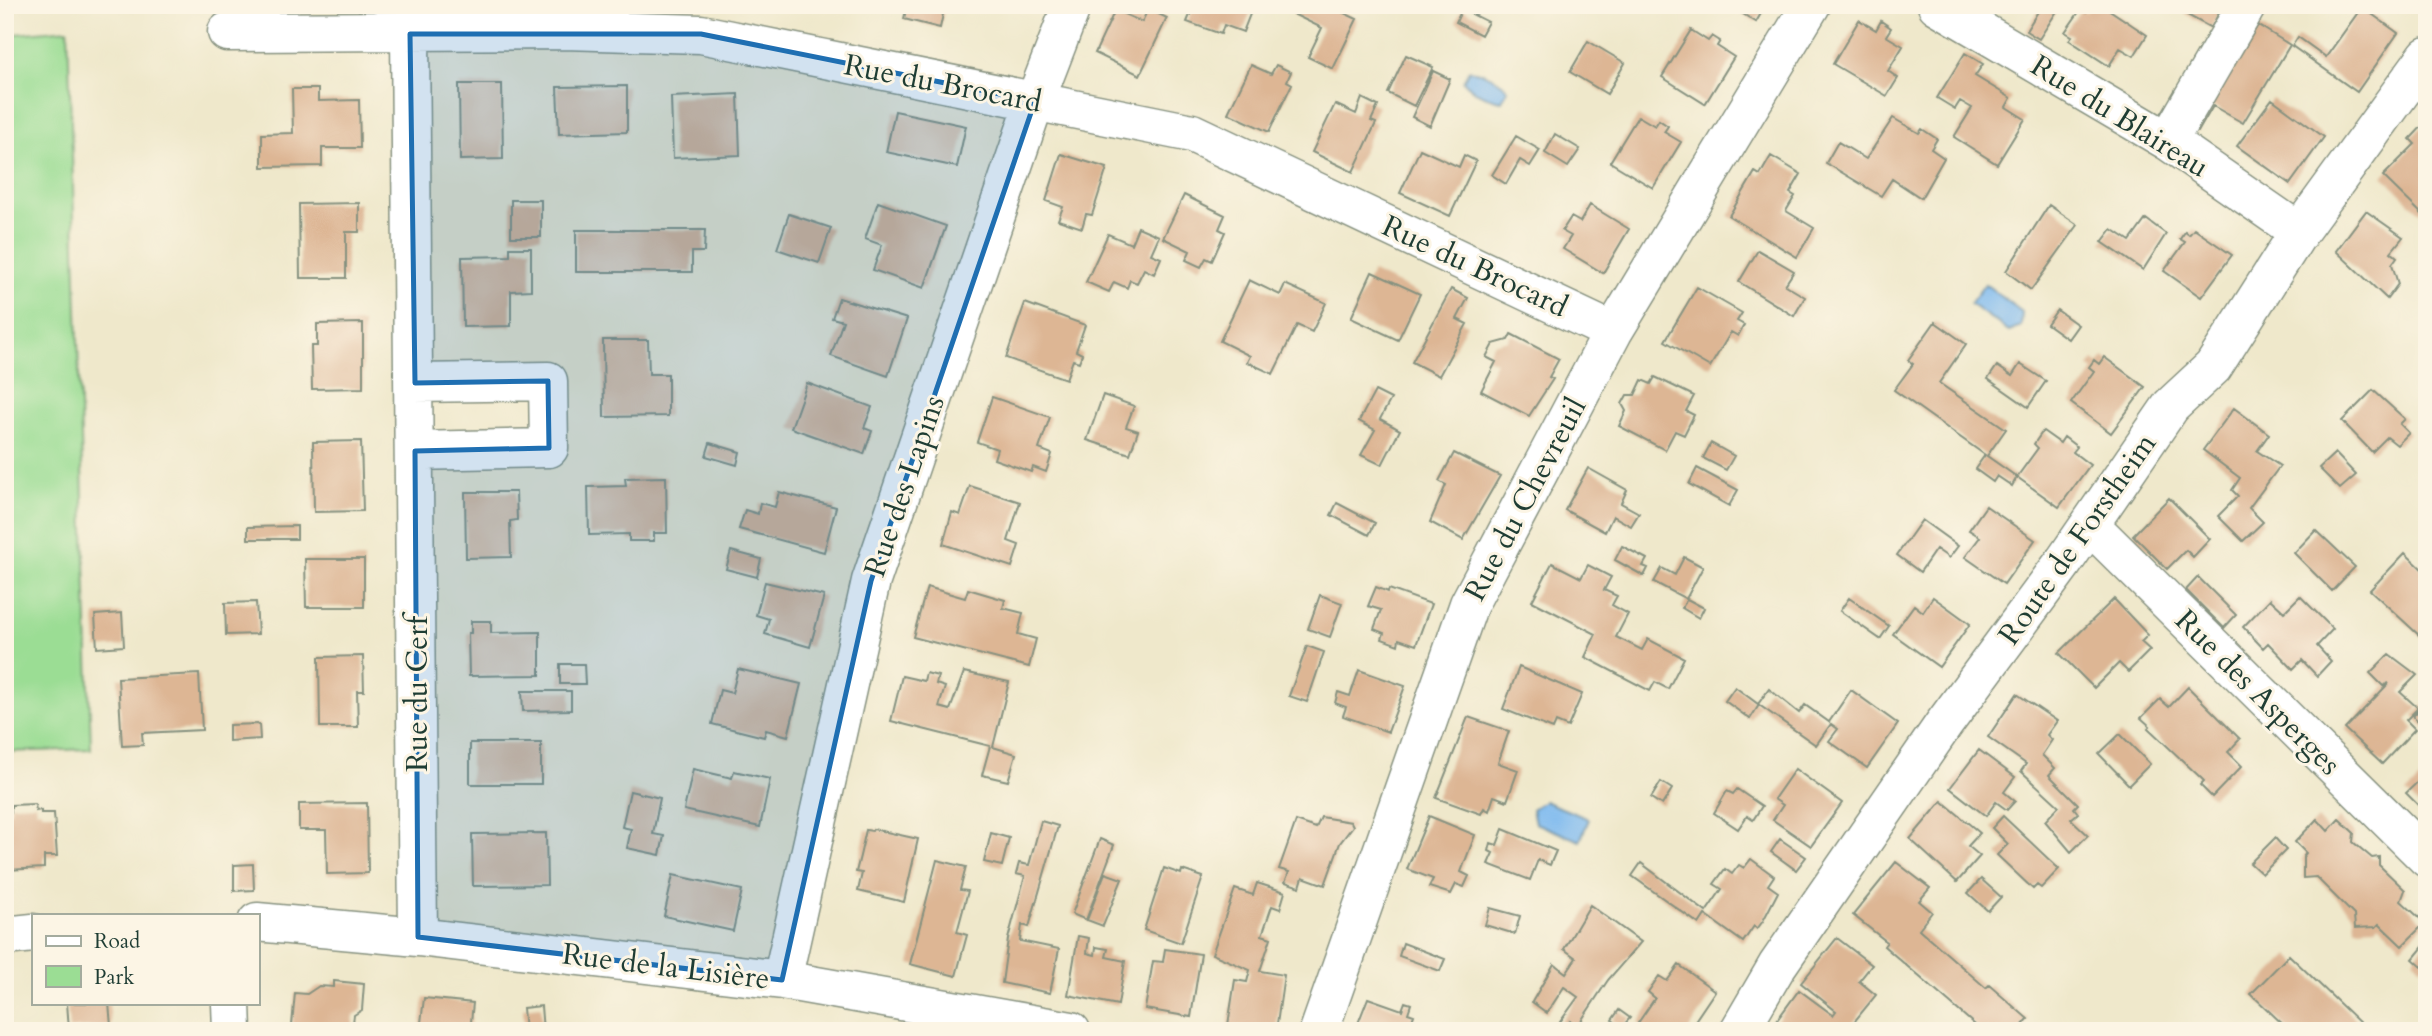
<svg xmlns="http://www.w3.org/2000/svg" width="2432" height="1036" font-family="Cardo,serif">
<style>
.green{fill:#9bdd94;stroke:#5d8d64;stroke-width:2}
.water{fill:#7db9ef;stroke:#4e7b92;stroke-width:2}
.building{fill:#ddb694}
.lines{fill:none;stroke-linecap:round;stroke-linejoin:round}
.minor-casing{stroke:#879280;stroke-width:41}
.minor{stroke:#fff;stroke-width:38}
.marked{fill:#1f6fb2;fill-opacity:0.2;stroke:#1f6fb2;stroke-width:5;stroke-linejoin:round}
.labels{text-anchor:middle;stroke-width:6;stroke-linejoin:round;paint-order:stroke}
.street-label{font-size:30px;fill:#1f3d34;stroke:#fcf5e5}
</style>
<rect width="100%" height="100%" fill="#fcf5e5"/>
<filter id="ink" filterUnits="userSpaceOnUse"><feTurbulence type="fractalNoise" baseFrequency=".0143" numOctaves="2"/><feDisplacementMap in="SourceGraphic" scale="14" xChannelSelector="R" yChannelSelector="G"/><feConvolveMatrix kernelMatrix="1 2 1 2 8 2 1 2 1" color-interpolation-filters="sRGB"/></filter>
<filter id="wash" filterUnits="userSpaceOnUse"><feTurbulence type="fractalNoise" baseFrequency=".00686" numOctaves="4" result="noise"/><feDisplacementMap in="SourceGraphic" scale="28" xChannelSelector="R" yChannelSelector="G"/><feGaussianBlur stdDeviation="1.57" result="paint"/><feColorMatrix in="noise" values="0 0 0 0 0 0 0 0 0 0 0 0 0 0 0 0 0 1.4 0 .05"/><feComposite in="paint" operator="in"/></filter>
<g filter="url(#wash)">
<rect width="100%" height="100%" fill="#efe8cb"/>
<path class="green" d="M68 29 91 749 5 752V35Z"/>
<path class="water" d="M1469 70C1485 72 1496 78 1508 89L1502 101C1486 98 1474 93 1463 81Z
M1985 284 2022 312 2021 326 2009 331 1970 304Z
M1544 801 1589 819 1580 841 1535 823 1532 809Z"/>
<g id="blocks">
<path class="building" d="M907 5H945L940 28 904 19Z
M1194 5H1260L1258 11 1252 9 1243 32 1224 25 1221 34 1187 22Z
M1297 5H1327L1357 19 1333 69 1308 57 1322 28 1293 14Z
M1738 5H1766L1756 22 1735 9Z
M2042 5H2061L2039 39 2026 31Z
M2091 5H2102L2147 35 2134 56 2120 48 2109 66 2069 40 2072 36 2065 32 2081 9 2086 12Z
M2169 5H2223L2211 28Z
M2362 7 2398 33 2357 92 2292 46 2298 37 2326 57Z
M1148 9 1167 18 1140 75 1095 53 1115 10 1142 22Z
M1462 9 1488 22 1481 35 1456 22Z
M1859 20 1876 30 1881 21 1891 28 1886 36 1903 46 1888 71 1898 78 1887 96 1833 64Z
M2258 25 2290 45 2243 123 2213 106 2198 132 2186 125 2233 67Z
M1691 30 1708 41 1712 36 1720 41 1717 46 1734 57 1705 104 1662 77Z
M1588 41 1625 63 1607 94 1570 72Z
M1965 53 1983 64 1975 76 2011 98 2006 107 2025 119 1997 164 1954 137 1972 108 1960 101 1955 109 1937 98Z
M1406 55 1433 67 1414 106 1388 93Z
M1251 65 1271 74 1276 65 1291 72 1287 81 1292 84 1269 132 1228 113Z
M1433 71 1450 79 1430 126 1412 117Z
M459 84H502L503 159 460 160Z
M627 86V132L559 134 557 87Z
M292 89H318V101L359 100 360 148H322V166L262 167V134L293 133Z
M738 94 740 155 673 158 671 97Z
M1362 98 1378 106 1371 121 1376 123 1353 172 1312 152 1335 104 1356 114Z
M2272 99 2324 137 2290 184 2237 146Z
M895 111 966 126 957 167 886 152Z
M1638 116 1655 126 1659 120 1668 126 1664 132 1681 142 1653 188 1610 162Z
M1893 118 1919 133 1922 129 1937 139 1931 149 1944 158 1921 198 1892 179 1881 196 1826 163 1838 142 1866 159Z
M2427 121V219L2383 176 2415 144 2410 139Z
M1555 134 1580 149 1568 167 1545 153Z
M1516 136 1540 150 1530 166 1520 160 1506 184 1492 175Z
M1420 149 1459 167 1464 155 1476 161 1450 216 1400 193Z
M1061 154 1107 168 1092 215 1086 214 1082 228 1058 220 1063 207 1046 201Z
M1771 156 1801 174 1790 193 1795 196 1786 211 1814 228 1797 257 1729 216 1755 172 1760 175Z
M1184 195 1225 215 1219 229 1225 232 1212 261 1206 258 1201 267 1186 260 1190 251 1163 238Z
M511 200H541V237H511Z
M878 202 946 226 924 288 873 270 882 245 865 239Z
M359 203V232H346V278H300L299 204Z
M1590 205 1629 229 1603 273 1563 249 1571 236 1562 231 1571 217 1580 222Z
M2049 205 2078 225 2031 290 2006 271Z
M2366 211 2403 237 2391 252 2397 257 2392 264 2398 284 2387 299 2336 251Z
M789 214 831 228 819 263 777 249Z
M2146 219 2166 234 2143 270 2102 242 2112 229 2130 241Z
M1138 227 1159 236 1151 254 1161 258 1154 274 1144 269 1137 283 1130 280 1127 288 1114 282 1109 292 1086 282 1108 234 1131 244Z
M2194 229 2232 255 2201 297 2164 271 2185 242 2180 239 2185 232 2189 235Z
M576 230H705L704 252H692V272H576Z
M510 248H531V290L511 291V326L463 327 462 257 510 256Z
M1758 250 1794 271 1785 285 1805 297 1794 316 1739 282Z
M1372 272 1420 294 1398 340 1351 318Z
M1249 280 1280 295 1285 284 1326 303 1312 332 1297 325 1273 374 1247 362 1250 356 1220 341Z
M1697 287 1742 313 1737 321 1744 325 1738 336 1731 332 1710 367 1665 341Z
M1451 289 1468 298 1457 319 1467 324 1439 376 1412 362Z
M839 298 907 319 888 376 831 356 843 321 832 318Z
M1025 303 1085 325 1076 351 1082 354 1079 362 1073 360 1066 379 1006 358Z
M2057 310 2078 325 2068 339 2047 324Z
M1935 322 1966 344 1939 383 2006 429 1987 456 2017 477 2012 486 1997 476 1993 482 1975 469 1985 455 1894 390 1913 364 1908 360Z
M363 323V388L312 389 311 346H317V324Z
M1511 334 1559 359 1549 377 1553 379 1529 416 1481 391 1496 362 1486 357 1493 344 1508 340Z
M603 340H648L649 374H668V416L604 417Z
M2104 357 2145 387 2111 433 2071 403 2094 371 2089 367 2094 360 2099 364Z
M2020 364 2046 381 2028 407 1988 379 1997 366 2012 376Z
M1655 377 1694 396 1686 411 1694 415 1684 435 1675 431 1665 450 1619 426 1626 411 1622 404 1627 395H1635L1642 380 1651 384Z
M807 383 872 407 864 428 872 431 864 454 791 428Z
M2373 390 2405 419 2400 424 2409 433 2397 445 2387 437 2372 452 2342 421Z
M1375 391 1391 399 1380 419 1400 430 1382 465 1361 455 1375 430 1359 421Z
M1103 395 1134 406 1126 427 1138 431 1130 454 1087 440Z
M992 397 1050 417 1039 449 1052 454 1046 472 1033 467 1031 472 994 459 997 449 977 442Z
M2234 408 2269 434 2257 451 2280 466 2249 508 2263 522 2243 541 2218 516 2238 496 2232 490 2240 478 2203 450Z
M2043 431 2060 443 2064 437 2077 447 2073 452 2090 465 2059 507 2017 477 2038 448 2034 444Z
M361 441 363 511 314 512 313 442Z
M710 443 740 452 737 465 706 456Z
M1711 443 1734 456 1726 470 1703 458Z
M1454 453 1500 476 1463 540 1430 522 1446 485 1439 481Z
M2335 453 2356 475 2340 489 2319 468Z
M1588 468 1627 490 1621 503 1639 513 1631 526 1613 516 1605 532 1565 510Z
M1697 468 1738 490 1729 506 1689 484Z
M666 477 667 533H654V541H629V534L589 535 588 487 626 486 625 478Z
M970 486 1020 502 1008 541 1019 545 1012 567 943 544 952 512 960 515Z
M465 492H516L517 520 510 521 511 557 466 558Z
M779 492 836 507 824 552 739 529 745 510 758 514 760 503 775 507Z
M2169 498 2210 539 2193 557 2186 550 2167 569 2133 535Z
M1337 503 1375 523 1369 535 1331 515Z
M1986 506 2035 540 2004 584 1965 557 1980 537 1969 530Z
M1922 520 1958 546 1949 558 1936 549 1920 572 1897 555Z
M297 526V539H248V527Z
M2316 530 2355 567 2332 591 2294 553Z
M1622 546 1647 559 1643 566 1648 568 1644 576 1615 560Z
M731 551 761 559 757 577 726 569Z
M2405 553 2423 570 2427 566V631L2421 637 2370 590Z
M1684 557 1703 567 1686 599 1654 582 1662 568 1675 575Z
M305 559H364V607H306Z
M1552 563 1581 578 1588 565 1611 577 1604 590 1617 596 1612 605 1628 614 1616 637 1642 650 1648 639 1684 658 1668 689 1655 682 1650 691 1585 657 1596 634 1532 601Z
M2198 577 2236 615 2224 628 2186 590Z
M765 582 824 596 810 647 765 634 769 619 756 615Z
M927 587 965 598 968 589 1005 600 1003 608 1023 613 1018 634 1036 639 1029 667 913 637Z
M1376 587 1388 592 1389 589 1431 604 1416 645 1399 639 1398 645 1382 639 1384 633 1374 629 1381 610 1368 606Z
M1320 595 1342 603 1330 637 1308 629Z
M2300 596 2333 629 2317 646 2331 661 2317 676 2302 660 2293 669 2268 643 2263 648 2243 627 2270 599 2284 612Z
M1933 597 1970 624 1939 667 1893 634 1914 605 1923 612Z
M1849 598 1889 626 1880 639 1840 611Z
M1687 599 1704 608 1699 618 1682 608Z
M2114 599 2148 635 2141 642 2150 650 2128 672 2119 663 2094 688 2059 653Z
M256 602 258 634 226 635 225 603Z
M122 613 124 646 97 648 95 615Z
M471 621H491V633L540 632V675L469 676 468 633H471Z
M1307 646 1324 652 1307 702 1289 696Z
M2389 654 2417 675 2400 692 2418 708 2406 720 2415 729 2382 764 2345 729 2389 683 2383 686 2370 673Z
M363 656 364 691H357L358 727H320L319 657Z
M560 664H584L585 684H560Z
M1519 667 1582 694 1568 727 1556 722 1553 729 1503 709Z
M738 669 801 684 788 736 766 730 764 737 712 724 720 690 732 693Z
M1359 670 1405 686 1388 732 1343 716 1346 707 1335 703 1338 692 1350 696Z
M964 672 1009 682 993 747 1016 754 1008 781 982 775 990 746 891 721 902 676 924 681 926 673 938 676 936 684 945 687 939 707 950 710Z
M199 674 202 730 142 733 143 745 122 746 118 678Z
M1735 687 1758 704 1769 689 1799 713 1805 705 1829 722 1851 690 1898 724 1867 768 1829 741 1838 729 1831 724 1816 745 1759 705 1750 719 1725 701Z
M2188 687 2240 739 2228 752 2242 766 2212 797 2200 785 2204 781 2201 778 2148 728 2150 726 2141 718 2160 699 2169 707Z
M522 691H571V710L523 711Z
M2017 694 2057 721 2047 735 2052 740 2042 755 2055 768 2049 775 2078 804 2074 808 2078 813 2071 819 2088 835 2071 852 2045 821 2059 806 2021 771 2026 764 1988 737Z
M2427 702V730L2413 716Z
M1468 717 1509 731 1498 763 1518 770 1507 801 1494 796 1489 811 1484 808 1481 814 1436 798Z
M259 724 260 739 229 741V725Z
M2120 734 2150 764 2129 785 2099 754Z
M470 743H541V784H470Z
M1979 750 2015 777 2004 792 2015 801 2007 810 1996 802 1986 816 1950 788Z
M693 769 732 778 734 771 770 779 760 827 684 810Z
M1795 769 1842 803 1811 846 1773 820 1783 805 1774 799Z
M2427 773V814L2406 793Z
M1661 782 1672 789 1662 805 1651 798Z
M1737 789 1762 806 1753 820 1747 816 1738 829 1714 813 1727 791 1733 794Z
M630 791 660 798 653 834 664 836 660 855 627 848 631 829 622 827Z
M1942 801 1980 833 1968 846 1980 856 1957 882 1910 839Z
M367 803 368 873 327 874 326 830H299V804Z
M35 804 36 811 41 810V813H54L57 856H44V868L5 870V812H11V805Z
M1429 816 1475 835 1461 872 1469 876 1464 887 1456 884 1451 894 1429 887 1433 879 1407 869Z
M2003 816 2059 869 2041 888 2037 885 2033 889 1997 855 2008 844 1992 828Z
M1321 817 1351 822 1353 826 1340 843 1325 885 1303 877 1300 887 1285 882 1289 872 1279 869 1296 821 1316 828Z
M2317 819 2328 831 2339 819 2354 833 2353 842 2372 858 2379 857V865L2405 890 2401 901 2425 923 2402 946 2379 924 2376 927 2355 928 2354 915 2316 877 2303 878V857L2306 853 2295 842Z
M1041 821 1058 826 1029 927 1022 925 1020 941 1059 949 1050 993 1002 983 1008 939 1025 876 1016 874 1019 863 1029 865Z
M873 829 918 839 904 902 858 891 862 873 856 872 860 856 866 830 872 831Z
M1503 829 1556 851 1550 865 1538 860 1530 880 1488 864 1493 853 1489 851 1491 843 1497 845Z
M546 833 547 885 473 886 472 834Z
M991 833 1009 838 1002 866 984 862Z
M2275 838 2286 850 2262 874 2250 863Z
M1100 839 1114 845 1086 920 1072 914Z
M1780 839 1806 857 1796 870 1771 852Z
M1751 859 1774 876 1768 885 1778 892 1763 921 1757 929 1754 926 1743 942 1705 915 1699 924 1632 876 1641 863 1706 912 1722 889 1714 884 1725 869 1732 874 1739 865 1744 868Z
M937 860 966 867 960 890 968 891 957 932 967 935 956 976 910 964Z
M1896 862 1930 888 1919 901 1932 912 1919 929 1986 988 1989 985 2028 1019 2018 1031H1982L1884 946 1887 942 1853 915Z
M253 864 254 890 234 891V865Z
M1164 868 1181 874 1182 870 1203 877 1181 943 1144 930Z
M1105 873 1122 879 1103 926 1087 920Z
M673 875 742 890 733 931 664 916Z
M1981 879 2001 897 1988 911 1968 893Z
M1257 883 1285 892 1280 909 1272 906 1262 935 1271 938 1260 971 1284 975 1276 1031 1228 1025 1235 980 1247 982 1250 970 1212 954 1235 889 1253 895Z
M1590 905 1641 942 1608 980 1577 1027 1570 1021 1566 1026 1560 1022 1578 997 1564 987 1547 1013 1532 1002 1554 964 1566 973 1576 958 1564 949Z
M1490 908 1520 916 1515 934 1485 925Z
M1078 936 1089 938 1087 953 1095 955 1096 947 1108 949 1106 957 1125 961 1118 1005 1068 995Z
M1837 938 1872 965 1859 981 1876 995 1849 1028 1852 1031H1832L1825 1025 1821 1031H1769L1799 990 1833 1015 1836 1011 1801 983Z
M2427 942V962L2422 967 2413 959Z
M1403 943 1445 959 1440 971 1399 956Z
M1165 949 1201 954 1191 1017 1145 1009 1153 961 1163 962Z
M2289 955 2363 1026 2359 1031H2290L2251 994Z
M1679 965 1715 991 1688 1031H1648L1638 1023 1655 998 1648 992 1659 976 1667 981Z
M334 981 364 984 362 1010 354 1015 352 1031 292 1025 295 993 307 994 319 986 334 987Z
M424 998 473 1003 470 1031H420Z
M1368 998 1402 1010 1405 1002 1411 1004 1408 1013 1414 1015 1408 1031H1355Z
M67 1003H109L111 1026 69 1029Z
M541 1006 543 1031H525L523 1008Z
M1619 1010 1630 1018 1622 1027 1612 1020Z"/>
</g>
</g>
<g filter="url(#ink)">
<use href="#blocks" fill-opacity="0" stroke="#879280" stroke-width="2"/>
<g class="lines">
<g class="minor-casing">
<path id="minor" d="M1937 5 2168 141 2299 232
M227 32 564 30 701 34 1192 133 1613 332
M410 34 418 937
M2168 141 2247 5
M415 383 548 381 549 448 415 451
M2090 525 2427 858
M257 922 418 937 782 980 1071 1031
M5 936 33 933
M782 980 871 581 1035 101 1072 5
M231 1003 232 1031
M1319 1031 1469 604 1613 332 1811 5
M1739 1031 1777 966 1944 724 2063 563 2171 406 2213 367 2299 232 2427 56"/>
</g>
<use href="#minor" class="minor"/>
</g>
</g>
<path class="marked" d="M410 34H701L1035 101 871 581 782 980 418 937 415 451 549 448 548 381 415 383Z"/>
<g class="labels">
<g class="street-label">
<text transform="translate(943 83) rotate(11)" y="10">Rue du Brocard</text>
<text transform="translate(2120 116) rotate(32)" y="10">Rue du Blaireau</text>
<text transform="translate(1475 266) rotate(25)" y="10">Rue du Brocard</text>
<text transform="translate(904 486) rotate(-71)" y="10">Rue des Lapins</text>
<text transform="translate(1525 499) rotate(-62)" y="10">Rue du Chevreuil</text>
<text transform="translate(2077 539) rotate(-55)" y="10">Route de Forstheim</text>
<text transform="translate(2258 692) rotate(45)" y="10">Rue des Asperges</text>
<text transform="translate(417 694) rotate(-90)" y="10">Rue du Cerf</text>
<text transform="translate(666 966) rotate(7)" y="10">Rue de la Lisière</text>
</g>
</g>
<rect width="2432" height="1036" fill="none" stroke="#fcf5e5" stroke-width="28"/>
<rect x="32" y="914" width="228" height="91" fill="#fcf5e5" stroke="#a4ab9e" stroke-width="2"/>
<rect x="46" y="936" width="35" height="10" fill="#ffffff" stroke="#a4ab9e" stroke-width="2"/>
<text x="94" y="948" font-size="21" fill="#1f3d34">Road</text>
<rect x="46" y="966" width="35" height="21" fill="#9bdd94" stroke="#a4ab9e" stroke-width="2"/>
<text x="94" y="984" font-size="21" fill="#1f3d34">Park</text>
</svg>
